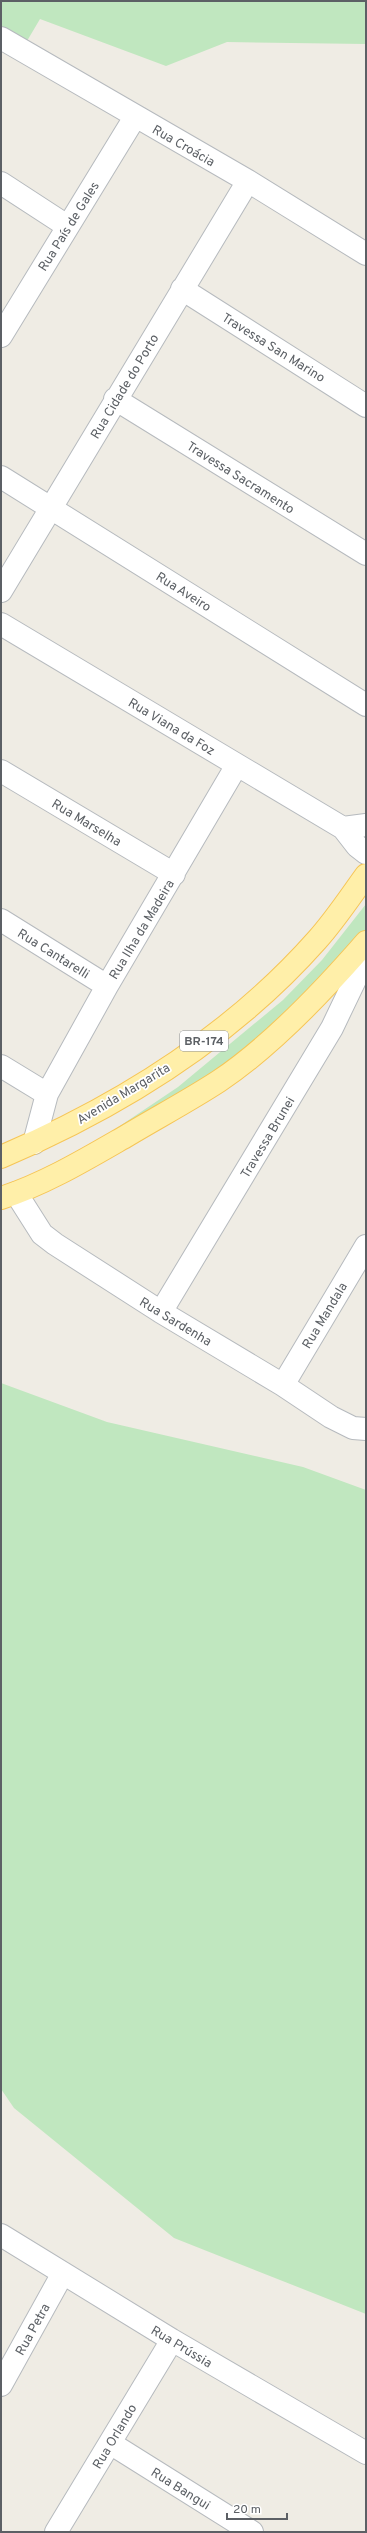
<svg xmlns="http://www.w3.org/2000/svg" width="367" height="2533" font-family="Overpass,sans-serif">
<style>
.green{fill:#c0e7bf}
.lines{fill:none;stroke-linecap:round;stroke-linejoin:round}
.minor-casing{stroke:#b6babe;stroke-width:24}
.major-casing{stroke:#f6c556;stroke-width:24}
.minor{stroke:#fff;stroke-width:22}
.major{stroke:#ffefa9;stroke-width:22}
.labels{text-anchor:middle;stroke-width:3.5;stroke-linejoin:round;paint-order:stroke}
.shield{fill:#fff;stroke:#8d9093;stroke-width:1}
.shield-label{font-size:12px;font-weight:bold;fill:#5c6065}
.street-label{font-size:13px;fill:#5c6065;stroke:#fff}
</style>
<rect width="100%" height="100%" fill="#efece4"/>
<path class="green" d="M1 1H366V44L227 42 166 66 40 19 27 41 1 26Z
M366 904V935L254 1049 56 1183 1 1187 35 1173 102 1138 178 1087 283 1000 322 960Z
M1 1383 107 1422 303 1467 366 1490V2314L174 2238 14 2108 1 2089Z"/>
<g class="lines">
<g class="minor-casing">
<path id="minor" d="M1 38 248 181 366 254
M1 183 67 226
M182 289 366 406
M1 336 135 117
M115 399 366 554
M1 477 366 705
M1 591 248 181
M1 624 343 828 357 846 366 853
M1 771 174 874
M343 828 366 825
M1 920 107 986
M1 1066 47 1094 34 1143
M47 1094 107 986 237 765
M16 1193 42 1234 55 1244 161 1312 283 1385 331 1417 353 1428 366 1429
M161 1312 332 1028 366 957
M283 1385 366 1246
M1 2235 172 2340 366 2453
M1 2385 63 2273
M110 2443 252 2532
M56 2532 172 2340"/>
</g>
<g class="major-casing">
<path id="major" d="M1 1157C118 1107 232 1036 317 940 335 920 350 897 366 875
M1 1198C45 1184 88 1158 128 1135 158 1117 190 1100 219 1081 270 1047 326 988 366 942"/>
</g>
<use href="#minor" class="minor"/>
<use href="#major" class="major"/>
</g>
<g class="labels">
<rect class="shield" x="180" y="1031" width="48" height="20" rx="3"/>
<g class="shield-label">
<text x="204" y="1045">BR-174</text>
</g>
<g class="street-label">
<text transform="translate(184 145) rotate(30)" y="5">Rua Croácia</text>
<text transform="translate(68 226) rotate(-58)" y="5">Rua País de Gales</text>
<text transform="translate(274 347) rotate(32)" y="5">Travessa San Marino</text>
<text transform="translate(124 386) rotate(-59)" y="5">Rua Cidade do Porto</text>
<text transform="translate(241 477) rotate(32)" y="5">Travessa Sacramento</text>
<text transform="translate(184 591) rotate(32)" y="5">Rua Aveiro</text>
<text transform="translate(172 726) rotate(31)" y="5">Rua Viana da Foz</text>
<text transform="translate(87 822) rotate(31)" y="5">Rua Marselha</text>
<text transform="translate(141 929) rotate(-59)" y="5">Rua Ilha da Madeira</text>
<text transform="translate(54 953) rotate(32)" y="5">Rua Cantarelli</text>
<text transform="translate(123 1093) rotate(-31)" y="5">Avenida Margarita</text>
<text transform="translate(267 1137) rotate(-59)" y="5">Travessa Brunei</text>
<text transform="translate(324 1315) rotate(-59)" y="5">Rua Mandala</text>
<text transform="translate(176 1321) rotate(31)" y="5">Rua Sardenha</text>
<text transform="translate(32 2329) rotate(-61)" y="5">Rua Petra</text>
<text transform="translate(182 2346) rotate(31)" y="5">Rua Prússia</text>
<text transform="translate(114 2436) rotate(-59)" y="5">Rua Orlando</text>
<text transform="translate(181 2488) rotate(32)" y="5">Rua Bangui</text>
</g>
</g>
<rect width="367" height="2533" fill="none" stroke="#5c6065" stroke-width="4"/>
<path d="M227 2513v6h60v-6" fill="none" stroke="#5c6065" stroke-width="2"/>
<text x="233" y="2513" font-size="12" fill="#5c6065" stroke="#ffffff" stroke-width="3" paint-order="stroke">20 m</text>
</svg>
